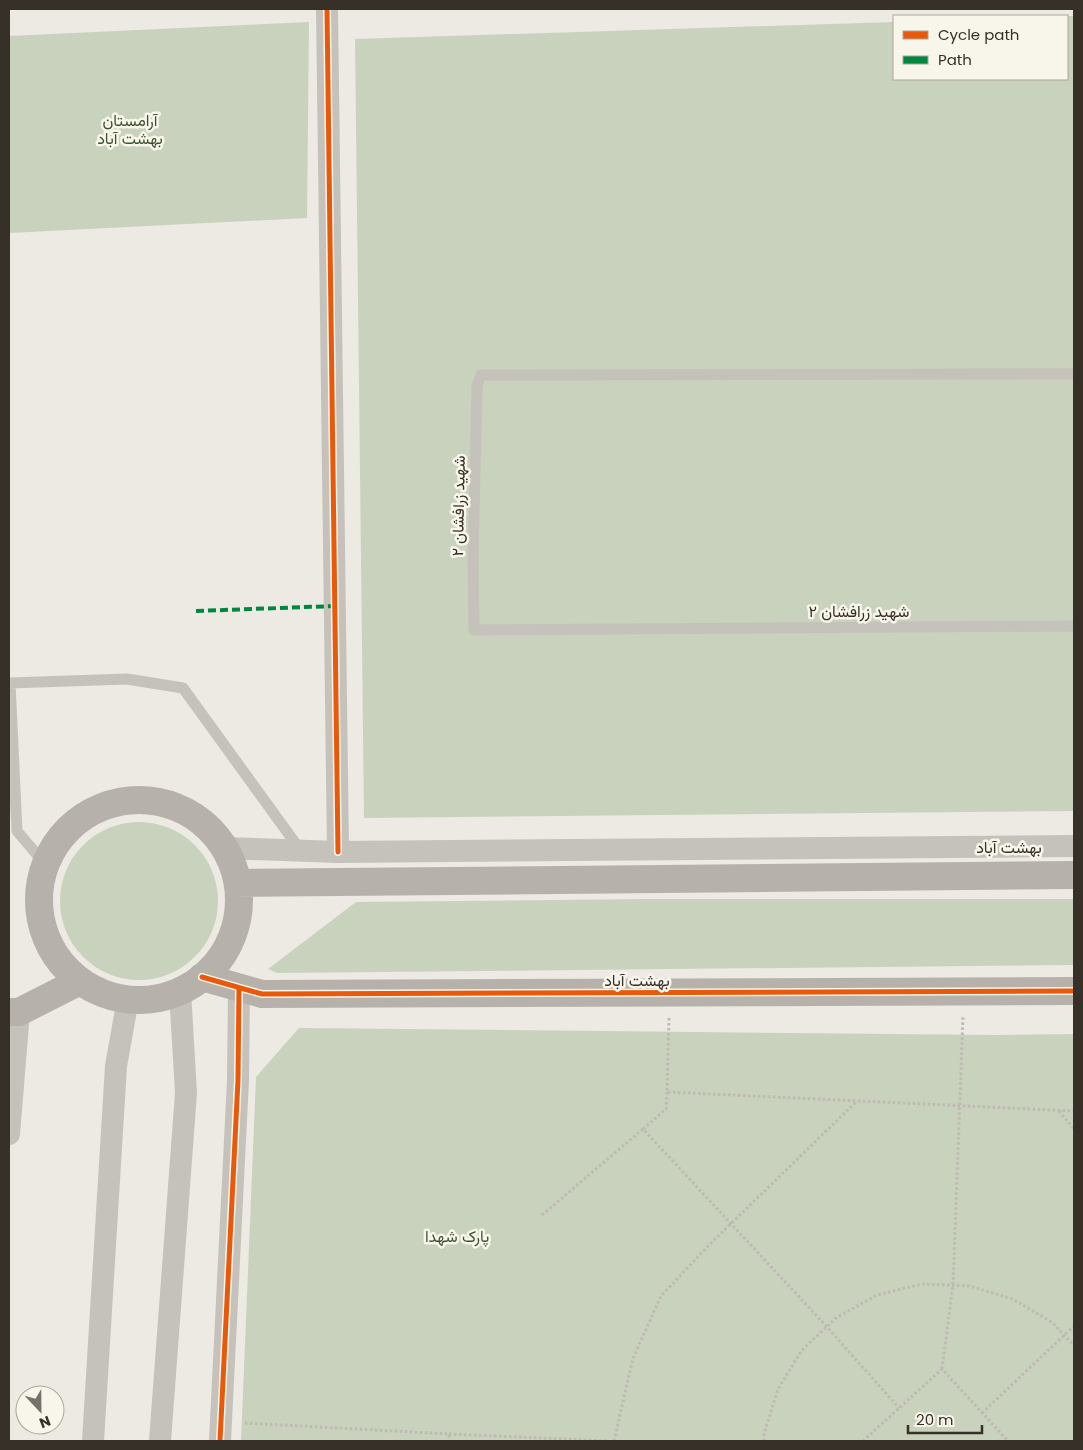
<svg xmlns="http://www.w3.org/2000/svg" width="1083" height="1450" font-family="Poppins,Vazirmatn,sans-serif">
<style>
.green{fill:#c9d2bd}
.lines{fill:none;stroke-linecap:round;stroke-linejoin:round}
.path{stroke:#bebab3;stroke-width:3;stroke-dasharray:2.5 2.5;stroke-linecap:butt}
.lane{stroke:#c5c2bb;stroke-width:11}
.street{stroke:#c5c2bb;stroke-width:22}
.secondary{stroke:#b6b2ab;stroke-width:28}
.quiet{stroke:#00873e;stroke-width:4;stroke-dasharray:8 4;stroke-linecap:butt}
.cycleway-casing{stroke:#f8f5ea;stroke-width:8}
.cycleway{stroke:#e8590c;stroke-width:5}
.labels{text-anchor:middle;stroke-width:5;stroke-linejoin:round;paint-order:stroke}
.park-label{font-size:16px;fill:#3d522f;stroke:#f8f5ea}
.street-label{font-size:16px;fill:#363029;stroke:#f8f5ea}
</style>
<rect width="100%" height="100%" fill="#eceae2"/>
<path class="green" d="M1067 16H1074V811L364 818 355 39 894 22V79H1067Z
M309 22 307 218 9 233V36Z
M60 901a79 79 0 1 1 158 0a79 79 0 1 1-158 0Z
M646 899H1074V965L277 973 268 969 356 902Z
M299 1028 996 1035 1074 1034V1441H241L256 1077Z"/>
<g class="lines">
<path class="path" d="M669 1018 667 1092 1074 1111
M667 1092 666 1109 643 1129 827 1327 899 1408
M1059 1111 1074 1129
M542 1215 643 1129
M942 1369 953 1285 963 1016
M982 1413 1074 1326
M245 1423 449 1434V1441
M449 1434 609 1441
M614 1441 633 1358 661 1296 709 1245 856 1102
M764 1441V1434L778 1389 802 1350 836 1318 877 1295 922 1284 969 1286 1013 1299 1053 1323 1074 1346
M863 1441 942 1369 1008 1441"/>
<path class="lane" d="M1074 374 481 375 477 386 473 558 474 630 1074 626
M9 683 127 679 183 688 301 851
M10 683 17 831 45 864"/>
<path class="street" d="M327 9 338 852
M224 848 338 852 1074 846
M9 1134 19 1012
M93 1441 116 1066 128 999
M160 1441 186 1093 180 991
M220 1441 238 1080 239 988"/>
<path class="secondary" d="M39 900a100 100 0 1 1 200 0a100 100 0 1 1-200 0Z
M238 883 1074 875
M202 977 262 994 1074 991
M9 1012H19L80 981"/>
<path class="quiet" d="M196 611 335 606"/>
<g class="cycleway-casing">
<path id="cycleway" d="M327 9 338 852
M202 977 262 994 1074 991
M220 1441 238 1080 239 988"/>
</g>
<use href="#cycleway" class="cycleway"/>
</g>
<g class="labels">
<g class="park-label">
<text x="130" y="126">آرامستان<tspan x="130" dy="18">بهشت آباد</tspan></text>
<text x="457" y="1242">پارک شهدا</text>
</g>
<g class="street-label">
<text transform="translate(458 506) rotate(-89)" y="6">شهید زرافشان ۲</text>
<text x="859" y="617">شهید زرافشان ۲</text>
<text x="1009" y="853">بهشت آباد</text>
<text x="637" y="986">بهشت آباد</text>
</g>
</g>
<rect width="1083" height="1450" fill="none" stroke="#363029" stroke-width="20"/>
<rect x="893" y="15" width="175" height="65" fill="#f8f5ea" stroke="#aaa69d"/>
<rect x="903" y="31" width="25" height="8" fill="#e8590c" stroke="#aaa69d"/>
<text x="938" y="40" font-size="15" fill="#363029">Cycle path</text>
<rect x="903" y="56" width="25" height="8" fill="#00873e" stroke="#aaa69d"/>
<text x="938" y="65" font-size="15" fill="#363029">Path</text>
<g transform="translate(40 1410) rotate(158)"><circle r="24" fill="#f8f5ea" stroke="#aaa69d"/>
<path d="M0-4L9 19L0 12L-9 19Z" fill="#76716a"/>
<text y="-8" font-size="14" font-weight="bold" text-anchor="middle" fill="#363029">N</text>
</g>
<path d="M908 1425v8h74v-8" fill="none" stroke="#363029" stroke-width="2.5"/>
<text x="916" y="1425" font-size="15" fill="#363029" stroke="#f8f5ea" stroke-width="4" paint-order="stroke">20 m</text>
</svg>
